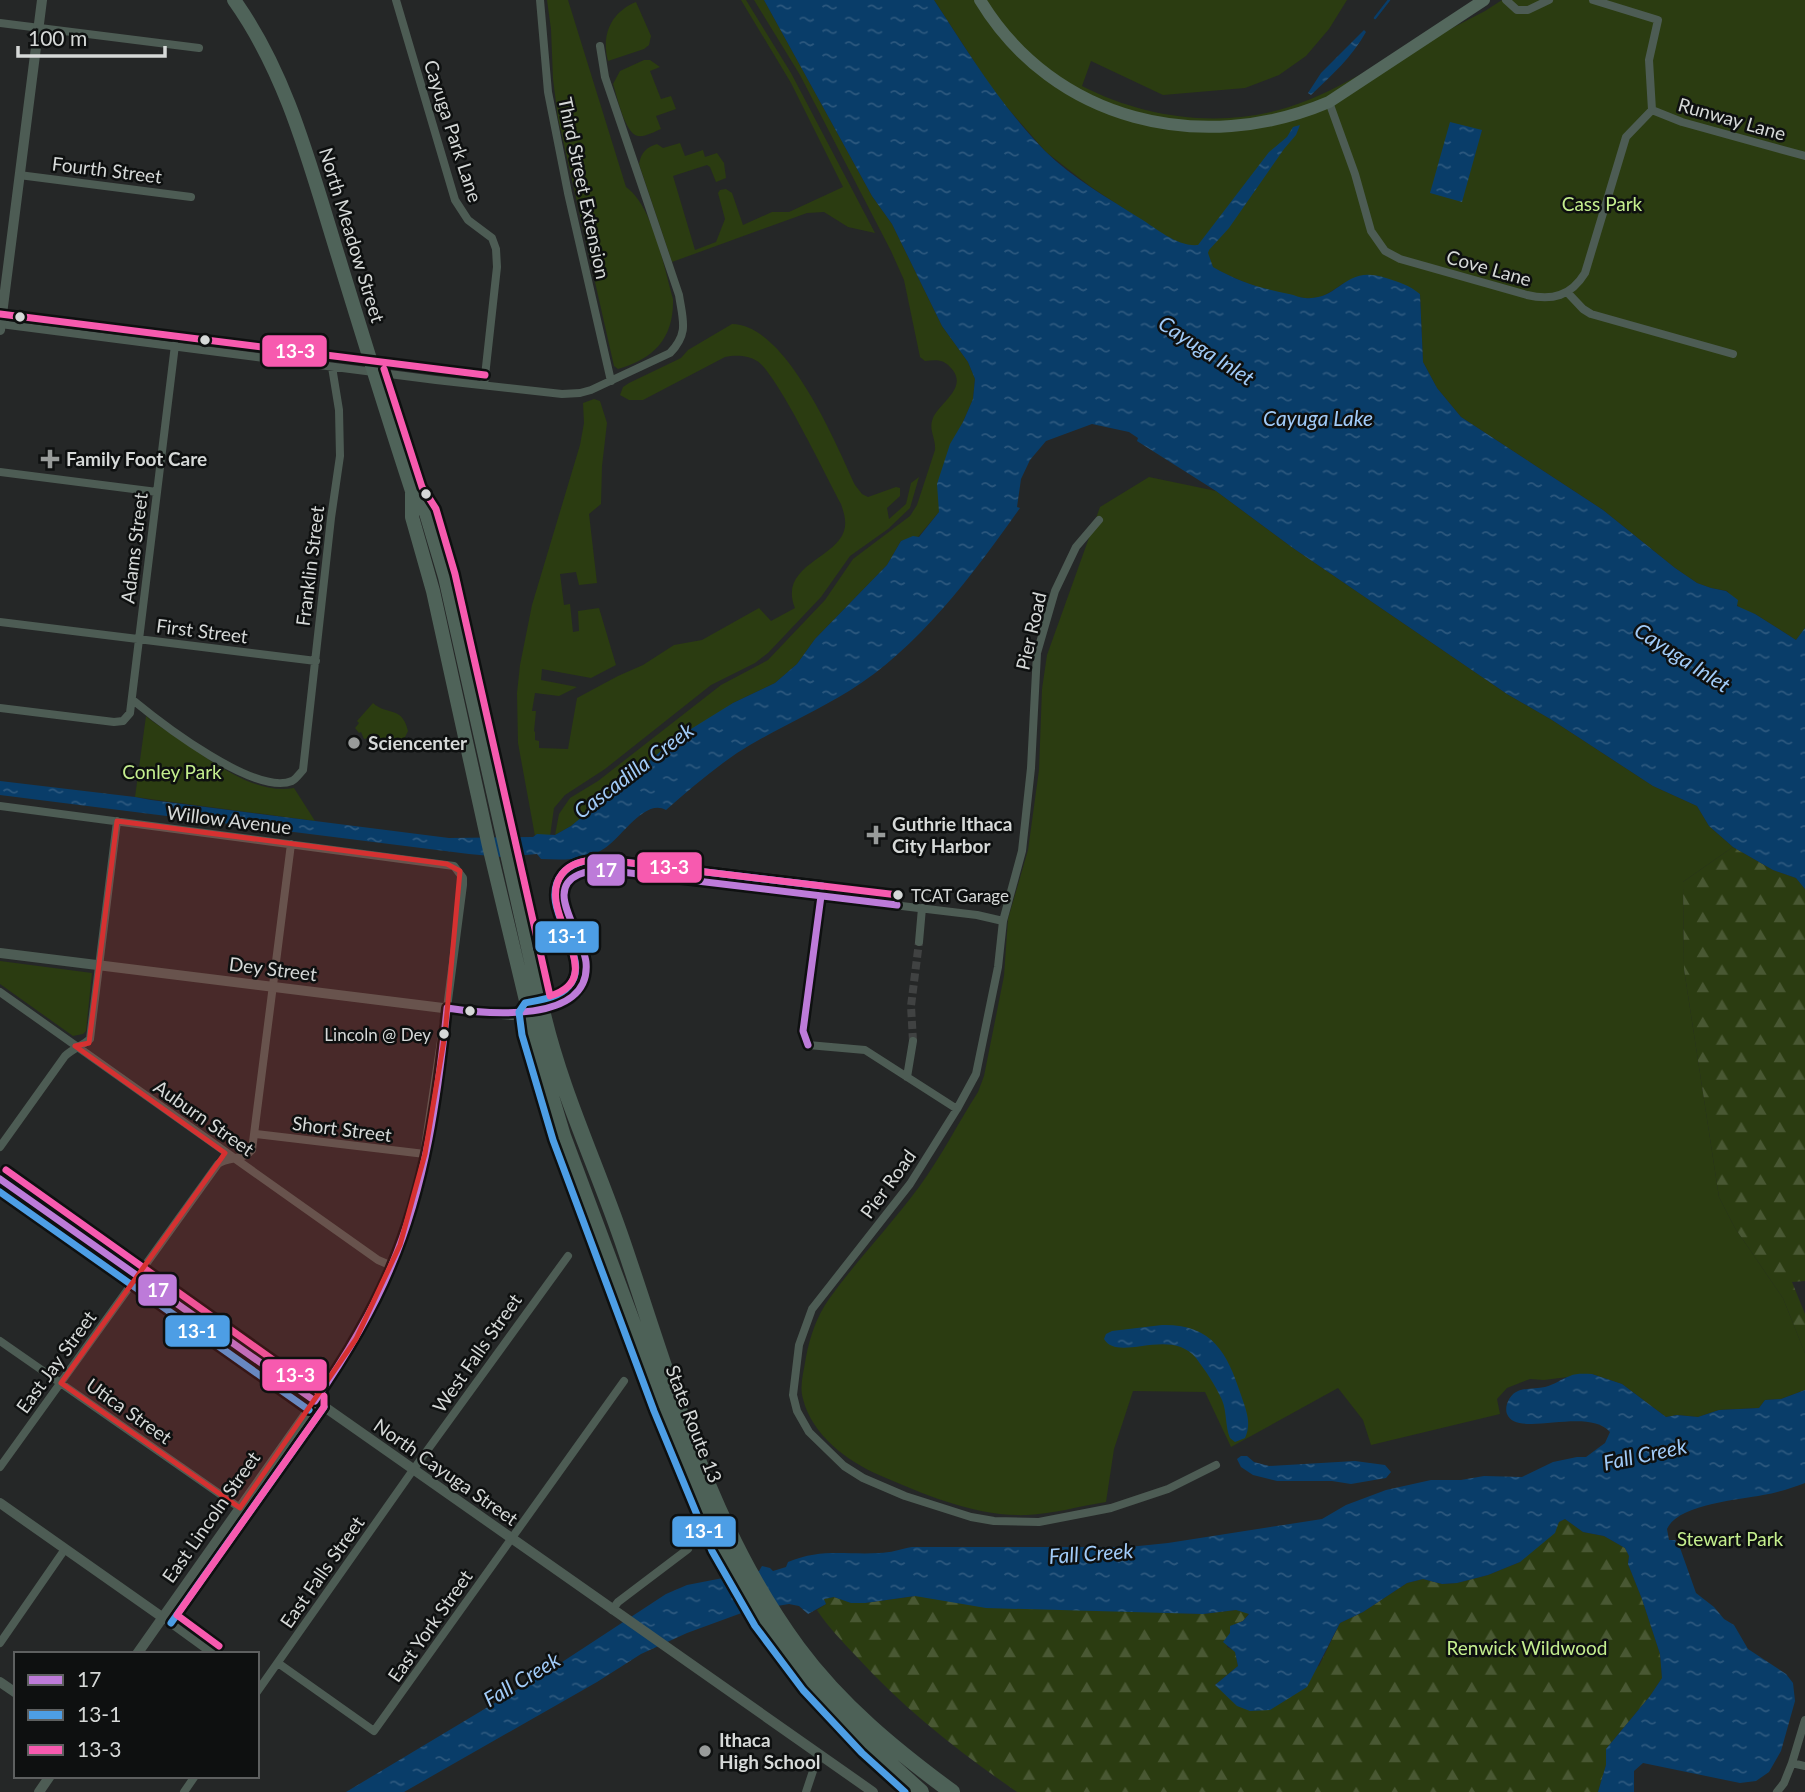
<svg xmlns="http://www.w3.org/2000/svg" width="1805" height="1792" font-family="Lato,sans-serif">
<style>
.green{fill:#2b3c11}
.forest{fill:url(#forest-firs)}
.water{fill:url(#water-ripples)}
.lines{fill:none;stroke-linecap:round;stroke-linejoin:round}
.stream{stroke:#093d69;stroke-width:2.5}
.minor-tunnel{stroke:#404242;stroke-width:8;stroke-dasharray:8 4;stroke-linecap:butt}
.minor{stroke:#4d5c54;stroke-width:8}
.tertiary{stroke:#4d5c54;stroke-width:10}
.secondary{stroke:#54685d;stroke-width:12}
.trunk{stroke:#4f6359;stroke-width:14}
.motorway{stroke:#4d6157;stroke-width:16}
.bus-1-casing{stroke:#0e1010;stroke-width:12}
.bus-2-casing{stroke:#0e1010;stroke-width:12}
.bus-3-casing{stroke:#0e1010;stroke-width:12}
.bus-1{stroke:#bd7bd9;stroke-width:7}
.bus-2{stroke:#4d9ee5;stroke-width:7}
.bus-3{stroke:#f75aaf;stroke-width:7}
.marked{fill:#d63131;fill-opacity:0.2;stroke:#d63131;stroke-width:5;stroke-linejoin:round}
.bus-dot{fill:#d6d9d8;stroke:#0e1010;stroke-width:2.5}
.poi-dot{fill:#989b9a;stroke:#0e1010;stroke-width:2.5}
.labels{text-anchor:middle;stroke-width:5;stroke-linejoin:round;paint-order:stroke}
.bus-label{font-size:17px;fill:#d6d9d8;stroke:#0e1010;text-anchor:start}
.street-label{font-size:19px;fill:#d6d9d8;stroke:#0e1010}
.park-label{font-size:19px;fill:#c4ee8e;stroke:#0e1010}
.poi-label{font-size:19px;font-weight:bold;fill:#d6d9d8;stroke:#0e1010;text-anchor:start}
.water-label{font-size:21px;font-style:italic;fill:#a1cbf8;stroke:#0e1010}
.line-badge{stroke:#0e1010;stroke-width:2.5}
.badge-label{font-size:19px;text-anchor:middle;font-weight:bold;fill:#fff}
</style>
<defs>
<pattern id="forest-firs" width="22" height="20" patternUnits="userSpaceOnUse" patternTransform="scale(1.75)"><rect width="22" height="20" fill="#2b3c11"/><path d="M5 1l3.5 6h-7zM16 11l3.5 6h-7z" fill="#495833"/></pattern>
<pattern id="water-ripples" width="26" height="14" patternUnits="userSpaceOnUse" patternTransform="scale(1.75)"><rect width="26" height="14" fill="#093d69"/><path d="M2 4q2-2 4 0t4 0M15 11q2-2 4 0t4 0" fill="none" stroke="#2c587e"/></pattern>
</defs>
<rect width="100%" height="100%" fill="#252727"/>
<path class="green" d="M547 0H568L626 187C653 206 664 268 673 299 674 338 654 359 618 369L614 366 558 118 553 79 551 29Z
M741 0H746L791 73 875 233 848 227 824 212 807 213 672 262 639 164C641 152 647 147 657 144L663 148 680 143 685 156 703 150 705 157 717 153 724 163 726 178 716 182 710 167 707 165 673 176 695 250 716 242 725 219 718 193 720 190 726 189 732 193 743 225 772 212H789L843 187 791 83Z
M754 0H764L872 196 892 224 942 326 968 362 975 379 973 399 963 422 940 503 939 512 918 537 901 541 887 565 815 639 797 664 775 683 733 703 571 826 555 835 559 814 570 798 598 781 721 685 768 660 825 600 853 559 910 516 917 505 935 450C936 438 928 430 933 418 940 402 970 387 950 367 943 359 935 360 925 361L920 357 904 280 891 251 800 75Z
M934 0H1347L1329 29 1306 56 1279 75 1245 88 1163 95 1091 61 1082 86C1144 118 1221 129 1289 107 1318 98 1344 83 1371 69 1409 50 1447 31 1485 11L1502 0H1805V628L1796 640 1755 614 1741 610 1727 591 1711 588 1697 583 1675 568 1603 510 1461 417 1437 388 1423 362 1420 294 1344 283C1336 288 1329 294 1320 297 1293 303 1237 281 1212 267L1091 187 1046 152 996 95Z
M636 2 651 36 649 45 644 49 608 61C601 35 611 12 636 2Z
M644 60H650L660 67 650 71 661 99 671 96 676 109 656 116 661 129C654 132 645 137 638 136 625 134 617 96 613 84L620 71Z
M732 324C786 324 836 443 855 485L862 494 868 497 896 487 900 488V496L887 508 889 519 906 504 911 483 919 477 910 508 888 529 850 556 821 597 768 653 755 663 711 685 605 769 565 795 554 808 550 836H535L518 743 517 693 520 665 532 605 580 445 584 423 583 403 594 399 600 401 607 423 602 466 601 504 589 514 597 583 579 585 576 572 560 574 564 605 570 604 573 632 579 631 578 611 599 608 616 665 591 678 542 669 541 680 577 687 559 696 535 693 532 711H536L534 731 535 732V740L539 741V748L568 749 577 698 618 676 643 665 674 645 702 640 759 608 771 621 795 608C778 566 835 559 844 531 847 522 844 513 841 504 827 478 776 372 757 361 748 355 735 355 725 357L643 400H629L620 395 623 387 629 383 681 358 688 350Z
M1149 477 1216 491 1293 548 1507 694 1552 720 1653 786 1697 806 1709 826 1733 847 1683 882 1684 969 1719 1197 1735 1228 1783 1298 1805 1353V1390L1781 1399 1765 1400 1759 1408 1719 1410 1698 1417 1677 1415 1666 1417 1622 1384 1592 1374 1544 1380 1530 1379 1507 1388 1497 1399 1500 1414 1371 1445 1363 1420 1338 1388 1231 1447 1205 1392 1133 1391 1114 1449 1106 1502C1080 1506 1053 1514 1027 1515 977 1517 925 1495 879 1475 847 1461 812 1435 803 1399 799 1386 804 1371 806 1357 810 1336 817 1316 829 1299 857 1260 891 1225 919 1187 941 1157 958 1123 978 1092L984 1076 1004 976 1008 919 1028 850 1039 770 1042 689 1047 655 1100 507Z
M373 703C387 716 402 705 408 731L402 743 389 744 386 739 373 737 364 739 361 732 359 733 355 728 359 723 357 721Z
M146 716C156 725 168 731 178 738 208 759 255 796 294 788L315 821 135 797Z
M0 961 92 973 86 1031 83 1034 73 1036 0 984Z"/>
<path class="forest" d="M1733 847 1773 870 1796 878 1805 889V1281L1792 1282 1805 1314V1353L1783 1298 1735 1228 1719 1197 1684 969 1683 882Z
M1565 1519 1583 1532 1604 1536 1625 1548 1629 1556 1628 1564 1642 1599 1660 1654 1662 1678 1650 1696 1606 1749V1765L1598 1792H1017C958 1751 904 1709 856 1656 842 1641 828 1627 817 1610L826 1604 823 1599 834 1597 852 1603H865L915 1596 1131 1611 1203 1614 1236 1610 1249 1613 1243 1621 1231 1626 1227 1647 1235 1651 1238 1666 1215 1685 1319 1666 1340 1623 1363 1612 1407 1583 1423 1579 1442 1584 1457 1583 1488 1575 1520 1562 1559 1522Z"/>
<path class="water" d="M764 0H934C968 52 1001 106 1045 151 1072 178 1108 198 1141 219 1157 229 1178 247 1198 245L1269 152 1287 137 1293 127 1300 125 1296 135 1284 149 1229 228 1209 250 1208 253 1213 267C1237 281 1262 289 1289 294 1295 295 1300 298 1305 298 1341 301 1343 264 1386 278 1399 282 1409 285 1420 294L1423 362 1437 388 1461 417 1603 510 1675 568 1697 583 1711 588 1726 591 1738 600 1737 606 1755 614 1796 640 1805 628V889L1796 878 1773 870 1733 847 1709 826 1697 806 1653 786 1552 720 1507 694 1293 548 1216 491 1137 441 1138 438 1129 432 1092 424 1046 441 1030 460 1021 479 1017 507 1020 508C974 573 918 649 849 691 813 713 773 730 737 753 712 770 689 790 666 810 645 798 622 837 605 848 586 861 564 860 541 859L537 854 502 857 469 854 0 795V781L135 797 151 800 449 838 533 837 537 834 555 835 571 826 678 737 733 703 775 683 797 664 815 639 887 565 901 541 913 536 919 537 939 512 937 484 950 444 963 422 973 399 975 379 968 362 942 326 892 224 872 196Z
M1364 30 1366 32C1352 57 1332 75 1311 95L1308 93 1321 73Z
M1450 122 1482 130 1462 202 1430 193Z
M1162 1325C1212 1324 1227 1352 1241 1395 1246 1410 1252 1423 1245 1438L1235 1442 1230 1438C1225 1426 1227 1412 1222 1400 1216 1386 1205 1370 1196 1358 1170 1326 1118 1363 1104 1339L1106 1334 1112 1331Z
M1592 1374 1622 1384 1666 1417 1677 1415 1698 1417 1719 1410 1759 1408 1765 1400 1781 1399 1805 1390V1483C1791 1488 1777 1493 1763 1495 1738 1500 1678 1504 1667 1529L1669 1540H1675L1679 1545 1696 1593 1714 1607 1724 1619 1734 1625 1748 1649 1786 1674 1793 1683 1795 1701 1781 1751 1769 1772 1756 1781 1740 1783 1643 1763 1634 1771V1792H1598L1606 1765V1749L1650 1696 1662 1678 1660 1654 1642 1599 1628 1564 1629 1556 1625 1548 1604 1536 1583 1532 1565 1519 1559 1522 1555 1533 1520 1562 1488 1575 1457 1583 1442 1584 1423 1579 1407 1583 1363 1612 1340 1623 1307 1687 1270 1710 1250 1711 1237 1706 1215 1685 1238 1666 1235 1652 1223 1642 1230 1633V1626L1243 1621 1249 1614 1236 1610 1203 1614 986 1608 915 1596 865 1603H851L834 1597 824 1599 826 1604 808 1614 799 1606 789 1604 747 1611 687 1633 641 1654 597 1682 404 1792H346L553 1668 666 1594 687 1585 759 1571 762 1566 770 1568 773 1571 786 1567 788 1562C821 1548 845 1555 879 1553 890 1553 901 1549 912 1547H1129L1168 1543 1322 1519 1346 1505 1386 1490 1431 1480H1461L1484 1476 1522 1477 1553 1462 1577 1457H1586L1605 1443 1610 1432C1587 1406 1517 1439 1507 1414 1504 1406 1510 1394 1518 1391 1525 1388 1537 1389 1545 1387 1554 1385 1561 1379 1570 1376 1576 1373 1585 1374 1592 1374Z
M1241 1456H1247L1254 1462 1269 1466 1355 1461 1385 1465 1391 1472 1386 1478 1351 1484 1332 1481H1277L1253 1475 1241 1467 1237 1459Z"/>
<g class="lines">
<path class="stream" d="M1375 18 1389 0"/>
<path class="minor-tunnel" d="M913 1041 911 1006 919 942"/>
<path class="minor" d="M396 0 455 200 468 220 492 238 496 249 497 267 484 385
M540 0 548 92 568 193 611 381
M1506 0 1517 10H1528L1549 0
M0 23 199 48
M1329 102 1355 174 1371 231 1385 251 1400 259 1527 295C1552 301 1571 296 1585 273L1626 137 1652 110 1649 60 1658 20 1593 0
M1652 110 1682 122 1805 156
M19 175 191 197
M1567 292 1583 309 1591 314 1733 354
M0 324 436 380 562 394 580 393 591 390 670 353C689 333 683 321 679 295L605 77 600 46
M0 472 157 492
M1099 520 1076 547 1055 591 1037 653 1031 768 1022 851 1003 921 998 967 976 1074 957 1109 910 1184 812 1309 799 1345 793 1395 797 1411 809 1432 844 1466 863 1478 905 1496 971 1517 994 1521 1039 1522 1111 1508 1168 1489 1216 1465
M0 622 316 661
M134 701C162 724 255 796 292 781 296 779 300 773 303 770L331 518 340 456 339 410 332 367
M0 708 114 722 123 721 130 713 175 345
M0 806 454 866 463 878V885L447 1008
M821 896 803 1031 808 1045 865 1050 957 1109
M919 942 922 908
M0 992 378 1260 392 1266
M542 1010C552 1006 565 1004 573 998 606 975 567 924 564 896 564 888 568 882 573 876L594 869 977 915 1003 921
M907 1077 913 1041
M256 1134 425 1154
M0 1147 65 1056C74 1048 82 1046 90 1039L117 821
M0 1341 240 1508
M0 1467 218 1164C228 1156 243 1161 252 1150L291 844
M612 1610 618 1602 688 1549
M162 1617 213 1654
M0 1643 65 1549
M278 1663 374 1731 624 1381
M257 1692 413 1470 568 1256
M1805 1720 1792 1763 1805 1766
M184 1792 195 1776
M806 1792 814 1768 821 1756
M1777 1792 1784 1783 1792 1763"/>
<path class="tertiary" d="M0 330 42 0
M0 953 467 1011 512 1015 536 1012
M0 1179 873 1792
M0 1503 162 1617
M137 1654 323 1390 372 1309 400 1245 418 1190 425 1154 447 1008
M0 1682 16 1693
M39 1792 50 1776"/>
<path class="secondary" d="M980 0C1054 122 1202 156 1329 102L1484 0"/>
<path class="trunk" d="M234 0C284 70 307 154 332 236 358 321 384 406 412 491L426 513 445 577 542 1010
M412 493V517L433 591 489 846 529 1013"/>
<path class="motorway" d="M542 1010C560 1089 596 1164 622 1240 670 1380 709 1528 798 1648 840 1705 895 1750 952 1792
M529 1013 532 1033 563 1136 664 1407 722 1547 764 1621 811 1684 870 1746 921 1792"/>
<g class="bus-1-casing">
<path id="bus-1" d="M447 1008C485 1014 592 1025 586 962 583 940 564 914 564 895 564 874 589 870 605 870L897 905
M808 1045 803 1031 821 896
M0 1179 315 1401
M315 1401C344 1359 371 1315 391 1267 426 1185 438 1096 447 1008"/>
</g>
<g class="bus-2-casing">
<path id="bus-2" d="M822 886 606 860C590 859 573 861 562 874 535 907 595 957 569 986 559 998 539 1000 525 1003L519 1012 522 1035 553 1140 654 1411 712 1551 755 1626 803 1690 862 1753 905 1792
M0 1192 309 1410
M171 1623 324 1407"/>
</g>
<g class="bus-3-casing">
<path id="bus-3" d="M0 314 485 375
M384 369 422 487 436 509 455 574 550 996C614 977 533 911 562 874 572 861 590 859 606 860L898 895
M6 1170 324 1396V1407L177 1615 219 1646"/>
</g>
<use href="#bus-1" class="bus-1"/>
<use href="#bus-2" class="bus-2"/>
<use href="#bus-3" class="bus-3"/>
</g>
<path class="marked" d="M117 821 447 864 460 871 445 1034 425 1154 400 1245 356 1339 240 1508 61 1383 225 1153 75 1046 89 1043Z"/>
<g class="bus-dot">
<circle cx="20" cy="317" r="6"/>
<circle cx="205" cy="340" r="6"/>
<circle cx="426" cy="494" r="6"/>
<circle cx="898" cy="895" r="6"/>
<circle cx="470" cy="1011" r="6"/>
<circle cx="444" cy="1034" r="6"/>
</g>
<g class="poi-dot">
<path d="M46.5 448.5h7v7h7v7h-7v7h-7v-7h-7v-7h7z"/>
<circle cx="354" cy="743" r="7"/>
<path d="M872.5 824.5h7v7h7v7h-7v7h-7v-7h-7v-7h7z"/>
<circle cx="705" cy="1751" r="7"/>
</g>
<g class="labels">
<g class="bus-label">
<text x="911" y="902">TCAT Garage</text>
<text x="431" y="1041" text-anchor="end">Lincoln @ Dey</text>
</g>
<g class="street-label">
<text transform="translate(1732 119) rotate(16)" y="7">Runway Lane</text>
<text transform="translate(453 131) rotate(72)" y="7">Cayuga Park Lane</text>
<text transform="translate(107 170) rotate(7)" y="7">Fourth Street</text>
<text transform="translate(584 188) rotate(78)" y="7">Third Street Extension</text>
<text transform="translate(352 235) rotate(73)" y="7">North Meadow Street</text>
<text transform="translate(1489 268) rotate(16)" y="7">Cove Lane</text>
<text transform="translate(134 548) rotate(-83)" y="7">Adams Street</text>
<text transform="translate(310 566) rotate(-83)" y="7">Franklin Street</text>
<text transform="translate(202 631) rotate(7)" y="7">First Street</text>
<text transform="translate(1031 631) rotate(-77)" y="7">Pier Road</text>
<text transform="translate(229 820) rotate(7)" y="7">Willow Avenue</text>
<text transform="translate(273 969) rotate(7)" y="7">Dey Street</text>
<text transform="translate(204 1118) rotate(35)" y="7">Auburn Street</text>
<text transform="translate(342 1129) rotate(7)" y="7">Short Street</text>
<text transform="translate(888 1184) rotate(-54)" y="7">Pier Road</text>
<text transform="translate(477 1353) rotate(-55)" y="7">West Falls Street</text>
<text transform="translate(56 1362) rotate(-54)" y="7">East Jay Street</text>
<text transform="translate(129 1411) rotate(35)" y="7">Utica Street</text>
<text transform="translate(694 1424) rotate(69)" y="7">State Route 13</text>
<text transform="translate(446 1472) rotate(35)" y="7">North Cayuga Street</text>
<text transform="translate(211 1517) rotate(-55)" y="7">East Lincoln Street</text>
<text transform="translate(322 1572) rotate(-55)" y="7">East Falls Street</text>
<text transform="translate(430 1626) rotate(-55)" y="7">East York Street</text>
</g>
<g class="park-label">
<text x="1602" y="211">Cass Park</text>
<text x="172" y="779">Conley Park</text>
<text x="1730" y="1546">Stewart Park</text>
<text x="1527" y="1655">Renwick Wildwood</text>
</g>
<g class="poi-label">
<text x="66" y="466">Family Foot Care</text>
<text x="368" y="750">Sciencenter</text>
<text x="892" y="831">Guthrie Ithaca<tspan x="892" dy="22">City Harbor</tspan></text>
<text x="719" y="1747">Ithaca<tspan x="719" dy="22">High School</tspan></text>
</g>
<g class="water-label">
<text transform="translate(1206 351) rotate(33)" y="7">Cayuga Inlet</text>
<text x="1318" y="426">Cayuga Lake</text>
<text transform="translate(1682 658) rotate(33)" y="7">Cayuga Inlet</text>
<text transform="translate(634 771) rotate(-37)" y="7">Cascadilla Creek</text>
<text transform="translate(1645 1455) rotate(-12)" y="7">Fall Creek</text>
<text transform="translate(1091 1554) rotate(-4)" y="7">Fall Creek</text>
<text transform="translate(522 1680) rotate(-31)" y="7">Fall Creek</text>
</g>
</g>
<g class="line-badge">
<rect x="261" y="334" width="67" height="34" rx="7" fill="#f75aaf"/>
<rect x="636" y="851" width="67" height="33" rx="7" fill="#f75aaf"/>
<rect x="586" y="853" width="40" height="34" rx="7" fill="#bd7bd9"/>
<rect x="534" y="920" width="66" height="34" rx="7" fill="#4d9ee5"/>
<rect x="137" y="1273" width="41" height="34" rx="7" fill="#bd7bd9"/>
<rect x="164" y="1314" width="67" height="34" rx="7" fill="#4d9ee5"/>
<rect x="261" y="1358" width="67" height="34" rx="7" fill="#f75aaf"/>
<rect x="671" y="1515" width="66" height="33" rx="7" fill="#4d9ee5"/>
</g>
<g class="badge-label">
<text x="295" y="358">13-3</text>
<text x="669" y="874">13-3</text>
<text x="606" y="877">17</text>
<text x="567" y="943">13-1</text>
<text x="158" y="1297">17</text>
<text x="197" y="1338">13-1</text>
<text x="295" y="1382">13-3</text>
<text x="704" y="1538">13-1</text>
</g>
<rect x="14" y="1652" width="245" height="126" fill="#0e1010" stroke="#5e6060" stroke-width="2"/>
<rect x="28" y="1675" width="35" height="10" fill="#bd7bd9" stroke="#5e6060" stroke-width="2"/>
<text x="77" y="1687" font-size="21" fill="#d6d9d8">17</text>
<rect x="28" y="1710" width="35" height="10" fill="#4d9ee5" stroke="#5e6060" stroke-width="2"/>
<text x="77" y="1722" font-size="21" fill="#d6d9d8">13-1</text>
<rect x="28" y="1745" width="35" height="10" fill="#f75aaf" stroke="#5e6060" stroke-width="2"/>
<text x="77" y="1757" font-size="21" fill="#d6d9d8">13-3</text>
<path d="M18 46v10h147v-10" fill="none" stroke="#d6d9d8" stroke-width="3.5"/>
<text x="28" y="46" font-size="21" fill="#d6d9d8" stroke="#0e1010" stroke-width="5" paint-order="stroke">100 m</text>
</svg>
